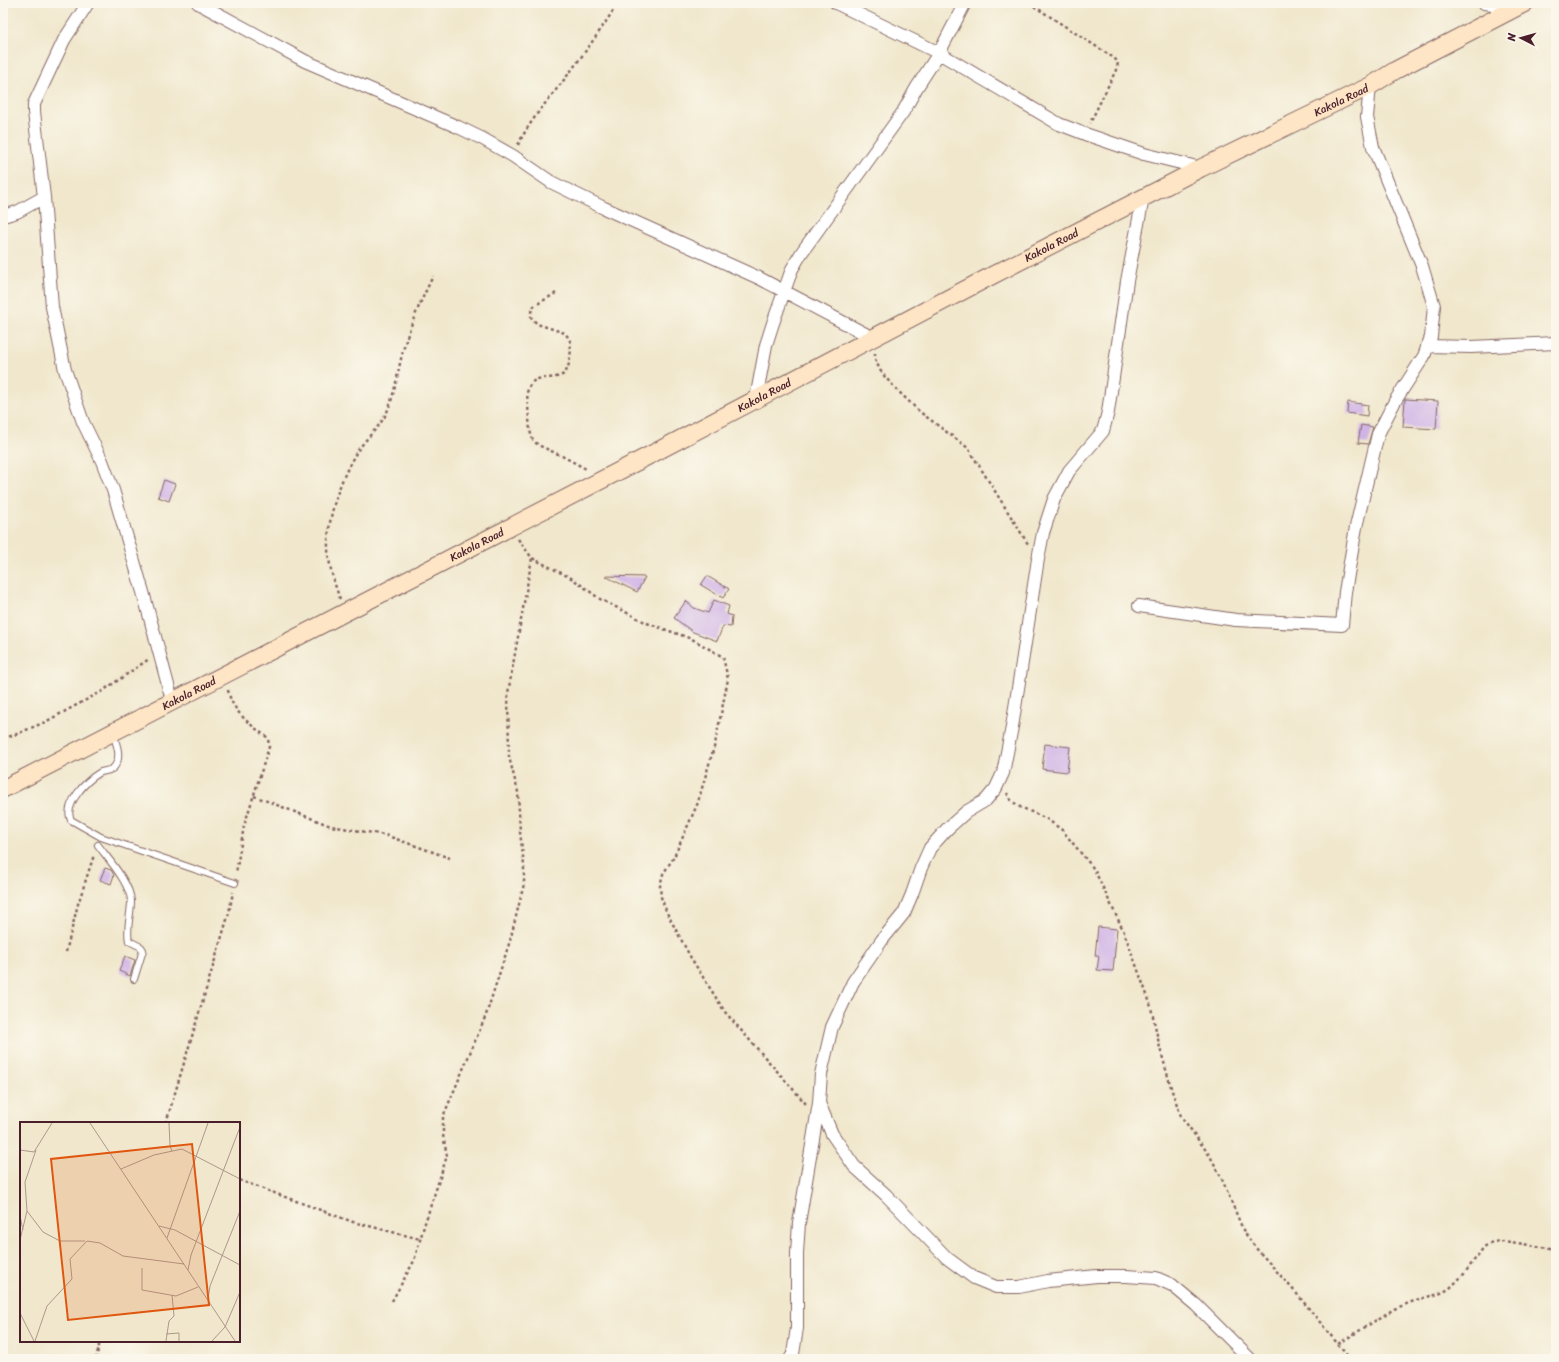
<svg xmlns="http://www.w3.org/2000/svg" width="1559" height="1362" font-family="Sriracha,sans-serif">
<style>
.building{fill:#d0b4e6}
.lines{fill:none;stroke-linecap:round;stroke-linejoin:round}
.service-casing{stroke:#846563;stroke-width:8}
.minor-casing{stroke:#846563;stroke-width:14}
.secondary-casing{stroke:#846563;stroke-width:19}
.path{stroke:#846563;stroke-width:2.5;stroke-dasharray:3 3;stroke-linecap:butt}
.service{stroke:#fff;stroke-width:6}
.minor{stroke:#fff;stroke-width:12}
.secondary{stroke:#fde5c5;stroke-width:17}
.labels{text-anchor:middle;stroke-width:3;stroke-linejoin:round;paint-order:stroke}
.street-label{font-size:11px;fill:#4a1f2b;stroke:#fbf7ec}
.inset-road{fill:none;stroke:#ae978c;stroke-width:1}
.view{fill:#e0560e;fill-opacity:0.15;stroke:#e0560e;stroke-width:2}
.inset-edge{fill:none;stroke:#4a1f2b;stroke-width:2}
</style>
<rect width="100%" height="100%" fill="#fbf7ec"/>
<filter id="ink" filterUnits="userSpaceOnUse"><feTurbulence type="fractalNoise" baseFrequency=".025" numOctaves="2"/><feDisplacementMap in="SourceGraphic" scale="8" xChannelSelector="R" yChannelSelector="G"/><feConvolveMatrix kernelMatrix="1 2 1 2 8 2 1 2 1" color-interpolation-filters="sRGB"/></filter>
<filter id="wash" filterUnits="userSpaceOnUse"><feTurbulence type="fractalNoise" baseFrequency=".012" numOctaves="4" result="noise"/><feDisplacementMap in="SourceGraphic" scale="16" xChannelSelector="R" yChannelSelector="G"/><feGaussianBlur stdDeviation="0.9" result="paint"/><feColorMatrix in="noise" values="0 0 0 0 0 0 0 0 0 0 0 0 0 0 0 0 0 1.4 0 .05"/><feComposite in="paint" operator="in"/></filter>
<g filter="url(#wash)">
<rect width="100%" height="100%" fill="#f0e7cc"/>
<g id="blocks">
<path class="building" d="M1405 399 1438 401 1436 429 1403 427Z
M1348 402 1368 405 1367 416 1347 413Z
M1361 425 1373 427 1368 444 1358 443Z
M164 480 175 484 169 501 158 497Z
M605 576 645 577 637 592Z
M707 576 729 589 723 598 701 585Z
M714 600 729 606 727 614 732 616 731 627 723 626 717 641 693 632 674 618 686 601 694 608 708 613Z
M1045 744 1070 747 1067 772 1042 769Z
M105 868 111 870 114 875 111 884 100 880Z
M1098 927 1117 929 1113 971 1097 970 1099 956H1095Z
M125 956 135 960 130 976 119 971Z"/>
</g>
</g>
<g filter="url(#ink)">
<use href="#blocks" fill-opacity="0" stroke="#846563" stroke-width="1"/>
<g class="lines">
<g class="service-casing">
<path id="service" d="M113 733C116 743 122 756 115 766 111 772 104 770 99 773 86 781 63 805 71 820L101 837 235 883
M98 845C108 859 130 883 131 901 131 914 126 929 129 941L141 947 143 950 134 979"/>
</g>
<g class="minor-casing">
<path id="minor" d="M88 3 64 40 34 104V112L44 197 52 307 65 370 83 422 102 461 113 490 143 592 172 700
M198 3 305 61 458 127 483 139 513 156 551 182 604 208 759 278 873 338
M836 3 939 53 1059 124 1085 134 1144 154 1201 168
M1484 3 1518 7
M1143 198 1127 281 1108 412 1103 431 1069 471 1054 499 1043 533 1038 559 1012 727 1003 773 996 788 986 800 966 812 947 829 930 848 921 868 912 894 904 913 882 940 853 982 832 1027 821 1074 819 1103 832 1134 854 1166 886 1195 947 1258 974 1278 996 1287H1019L1048 1281 1097 1276H1126L1156 1278 1172 1285 1196 1305 1250 1359
M3 216 17 212 44 197
M1427 346 1471 347 1556 343
M756 399 766 345 773 323 792 269 802 252 903 112 917 87 939 53 965 3
M1139 606 1236 620 1342 625 1345 592 1356 527 1378 434 1395 401 1424 356 1431 337 1434 306 1422 266 1373 147 1367 117 1370 86
M790 1359 793 1354 797 1328V1253L799 1223 819 1103"/>
</g>
<g class="secondary-casing">
<g id="secondary">
<path id="s1" d="M3 789 650 455 993 275 1201 168 1370 86 1396 70 1525 3"/>
</g>
</g>
<path class="path" d="M1029 3 1114 58 1118 62 1117 68 1090 123
M518 145C532 116 554 94 573 68 589 47 604 25 618 3
M556 293 534 306 531 312V317L537 324 565 333C567 336 569 338 570 341 572 349 570 372 562 375 547 382 532 371 527 393L530 431 533 440 538 445 562 456 588 470
M875 353V359L880 370 885 377 897 390 920 412 968 448 1028 544
M518 539 532 558 573 579 600 599 647 623 692 639 723 657 728 679 715 744 697 805 674 857 663 874 660 886 661 897 667 913 691 958 725 1012 806 1104
M340 599C334 583 329 566 328 549 327 517 340 480 356 453 365 439 381 426 387 412 396 391 398 368 404 347 411 322 422 299 433 276
M228 690C232 712 251 725 268 738L269 747 244 826 236 873
M3 737 12 736 45 722 101 692 149 659
M1007 793 1010 799 1018 806 1047 819 1062 830 1094 869 1124 932 1150 1003 1160 1048 1172 1091 1181 1116 1210 1156 1221 1177 1244 1232 1255 1247 1297 1294 1350 1359
M254 796 331 826 385 835 450 858
M66 952 78 904 94 855
M166 1123 229 913 233 892
M239 1180 353 1222 420 1239
M392 1301 414 1261 424 1226 447 1156 443 1135V1117L486 1015 510 941 524 884V865L520 832 518 792 509 757 508 693 532 558
M1338 1344 1394 1309 1419 1299 1439 1294 1449 1289 1464 1274 1484 1247 1492 1242 1504 1241 1556 1249
M96 1359 100 1341"/>
<use href="#service" class="service"/>
<use href="#minor" class="minor"/>
<use href="#secondary" class="secondary"/>
</g>
</g>
<g class="labels">
<g class="street-label">
<text dy="4" stroke="none"><textPath href="#s1" startOffset="1505">Kakola Road</textPath></text>
<text dy="4" stroke="none"><textPath href="#s1" startOffset="1181">Kakola Road</textPath></text>
<text dy="4" stroke="none"><textPath href="#s1" startOffset="857">Kakola Road</textPath></text>
<text dy="4" stroke="none"><textPath href="#s1" startOffset="533">Kakola Road</textPath></text>
<text dy="4" stroke="none"><textPath href="#s1" startOffset="209">Kakola Road</textPath></text>
</g>
</g>
<g transform="translate(20 1122)">
<rect width="220" height="220" fill="#f0e7cc"/>
<path class="inset-road" d="M70 1 215 219M149 1 150 24 152 29M0 28 14 30 32 1M101 47 134 33 162 27 220 57M7 89 23 110 40 119H65M0 94 3 108M139 104 155 108 220 143M147 116 188 1M0 118 7 89 5 60 16 28M122 146V168L156 174 178 165M168 148 171 133 220 5M188 177 190 164 220 89M0 191 14 219M146 212 159 211V219M15 219 27 184 52 157 50 137 67 119 80 121 103 134 164 142M146 219 149 199 154 194 152 173M192 219 205 205 220 170"/>
<path class="view" d="M172 22 189 183 48 198 31 37Z"/>
<rect width="220" height="220" class="inset-edge"/>
</g>
<rect width="1559" height="1362" fill="none" stroke="#fbf7ec" stroke-width="16"/>
<g transform="translate(1521 38) rotate(276)" stroke="#fbf7ec" stroke-width="3" paint-order="stroke">
<path d="M0-3L7 15L0 10L-7 15Z" fill="#4a1f2b"/>
<text y="-6" font-size="11" font-weight="bold" text-anchor="middle" fill="#4a1f2b">N</text>
</g>
</svg>
